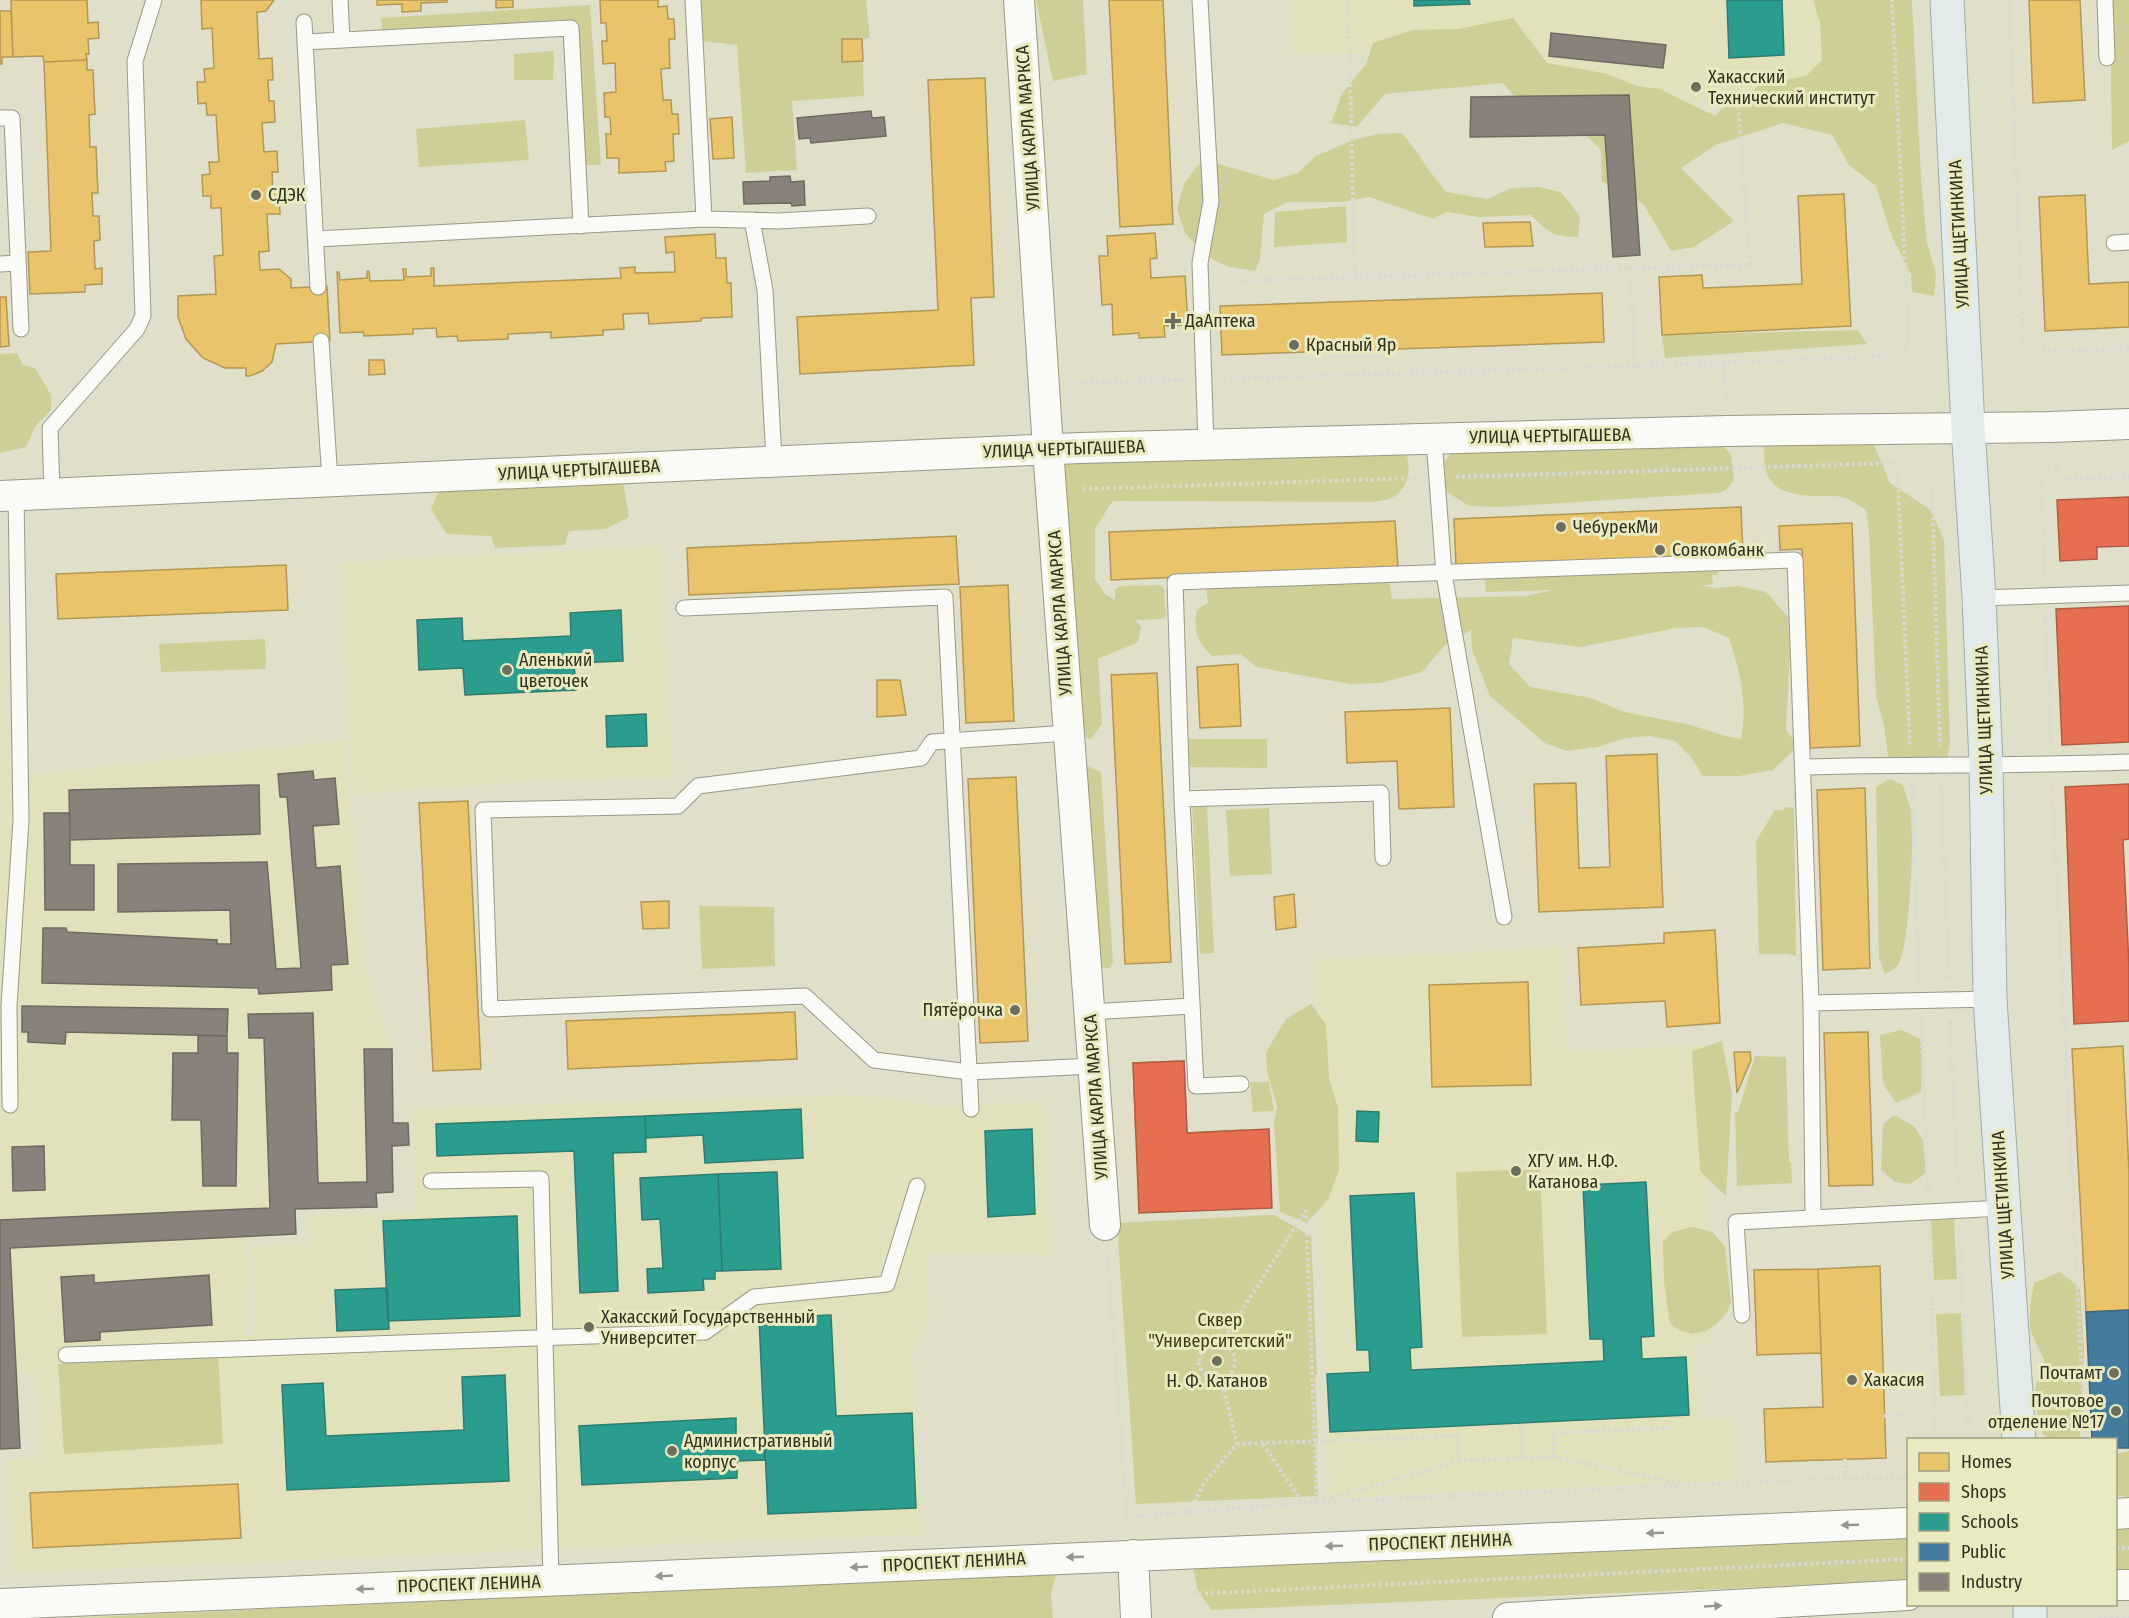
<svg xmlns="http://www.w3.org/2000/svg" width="2129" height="1618" font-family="'Fira Sans Condensed',sans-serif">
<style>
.built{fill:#e1e1bc}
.green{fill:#cfce96;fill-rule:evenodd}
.homes{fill:#e9c46a;stroke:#b29854;stroke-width:1.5}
.shops{fill:#e76f51;stroke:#b05c42;stroke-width:1.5}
.schools{fill:#2a9d8f;stroke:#2c7d6e;stroke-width:1.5}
.public{fill:#457b9d;stroke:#3f6578;stroke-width:1.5}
.industry{fill:#8a817c;stroke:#6f6960;stroke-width:1.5}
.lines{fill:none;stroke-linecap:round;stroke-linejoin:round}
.service-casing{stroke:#989887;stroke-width:17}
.minor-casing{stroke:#989887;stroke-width:32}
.primary-casing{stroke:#9dada8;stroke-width:35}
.path{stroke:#d9d9d2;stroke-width:4;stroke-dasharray:3 3;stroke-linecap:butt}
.service{stroke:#fafaf7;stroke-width:15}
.minor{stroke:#fafaf7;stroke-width:30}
.primary{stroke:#e2eaea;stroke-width:33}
.oneway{fill:#96968c}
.poi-dot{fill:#6e6e5c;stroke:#e9eac0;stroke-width:2}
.labels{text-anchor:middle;stroke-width:6;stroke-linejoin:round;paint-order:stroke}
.poi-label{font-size:18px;fill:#313120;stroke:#e9eac0;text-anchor:start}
.street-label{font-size:18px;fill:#313120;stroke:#e9eac0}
.park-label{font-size:18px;fill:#3c3b0a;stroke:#e9eac0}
</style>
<rect width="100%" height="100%" fill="#e0e0ca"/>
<path class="built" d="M1291 0H1869L1874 103 1787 100H1698L1697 150 1509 56 1293 53Z
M661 546 673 777 550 780 353 794 341 562Z
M0 582 10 799 35 774 346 740 364 962 392 1049 393 1123H408L409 1145 392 1146 393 1192 377 1193V1207L296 1209V1234L246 1237 250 1321 243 1337 254 1336 252 1246 310 1243 308 1216 416 1212 413 1108 860 1095 940 1106 1044 1102 1052 1255H927L929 1317 912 1354 923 1535 744 1541 13 1573 8 1460 40 1457 36 1373 17 1374 20 1448 0 1449V810L6 803H0Z
M1563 947 1567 1051 1706 1045 1712 1343 1694 1344 1699 1418H1733L1735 1480 1330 1498 1320 1233 1326 1109 1313 960Z"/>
<path class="green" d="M702 0H866L870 38 862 39 864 96 792 101 797 170 746 173 737 45 703 41Z
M1036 0H1083L1087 74 1053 81Z
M1814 0H1912L1921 178 1927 243 1936 273 1934 296 1912 292 1911 274 1892 237 1876 186 1849 165 1832 135 1783 123 1716 145 1681 168 1734 221 1694 247 1671 251 1644 205 1625 191 1602 182 1601 150 1579 128 1530 115 1503 83 1385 94 1357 127 1331 123 1342 94 1366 64 1373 43 1413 30 1458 29 1513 18 1547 63 1608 74 1637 86 1660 89 1715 116C1721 109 1723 105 1733 107L1759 85 1806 76 1822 60 1820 21 1817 15Z
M2110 0H2129V141L2112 150Z
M590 5 601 165H578L571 28 383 38 381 18Z
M554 51 553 80H514V54Z
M525 120 529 160 419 167 416 129Z
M1402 133C1418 152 1430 173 1446 192L1487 199 1512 188 1538 187 1561 192 1580 216 1578 237C1551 237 1550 233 1531 215L1479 217 1447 212 1433 219 1369 197 1343 202H1287L1264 214 1260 259 1255 271 1229 267 1204 255 1185 233 1177 209 1184 184 1198 165 1205 160 1274 180 1298 173 1316 156 1353 140 1378 134Z
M1346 206 1347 242 1274 247 1275 212Z
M1858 330 1867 344 1665 358 1662 335Z
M17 353 23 365 35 368 51 395V410L35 427 26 447 0 453V354Z
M1764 434 1871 438 1890 483 1931 510 1944 540 1950 744 1946 766 1933 775 1911 770 1888 757 1884 726 1876 696 1869 531 1866 510C1859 506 1850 498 1841 497 1832 495 1822 497 1813 496 1766 493 1763 477 1764 434Z
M1715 439 1731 454 1734 480 1726 490 1718 493 1500 507 1469 506 1444 490C1442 469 1439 461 1458 449Z
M1405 448C1410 465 1412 483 1395 496 1390 500 1378 501 1372 502L1113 501 1095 528V579L1105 594 1115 600V589L1121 586 1160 585 1164 589 1166 616 1162 619 1135 620 1141 627 1138 642 1098 659 1102 724 1091 739 1077 733 1063 461Z
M459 473 622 476 629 517 606 529 569 531 565 545 495 548 491 536 447 534 431 509 438 492Z
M1716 560 1718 575H1712L1713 584 1701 586 1717 588 1738 586 1766 592 1788 617 1790 651 1786 730 1798 746 1773 770 1739 776H1703L1690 756 1675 741 1650 736 1625 738 1598 747 1566 751 1545 743 1490 696 1472 650 1471 630 1444 646 1422 672 1380 683 1350 684 1257 667 1240 654 1212 656C1197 642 1193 631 1197 610L1208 603 1206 585 1389 577 1392 599 1525 596 1554 590 1486 592 1484 571ZM1703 627 1729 638C1740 670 1748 706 1741 739L1726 736 1687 724 1624 712 1591 698 1530 687 1509 664 1513 638 1581 647 1676 628Z
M265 639 266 669 161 672 159 644Z
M1188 739H1267V768L1190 767Z
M1087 766 1101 772 1113 962 1109 969 1099 966 1080 774Z
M1890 779 1903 785C1905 792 1908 799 1910 807 1915 831 1910 942 1899 963 1897 968 1890 971 1885 974L1879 958 1876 787Z
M1207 805 1214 953 1200 954 1192 807Z
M1785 807 1794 808 1796 956 1788 954H1759L1756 841 1775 810H1784Z
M1269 808 1272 874 1230 876 1226 810Z
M699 906 774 907 775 966 702 969Z
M1311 1004 1326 1025 1329 1078 1338 1108 1339 1170 1328 1200 1306 1223 1280 1212 1274 1122 1277 1106 1267 1071 1266 1052 1286 1019Z
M1901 1030 1921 1039 1922 1059 1921 1092 1896 1103 1883 1083 1880 1035Z
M1722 1041 1732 1094 1726 1196 1700 1171C1698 1131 1694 1091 1692 1051Z
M1755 1056 1786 1057 1789 1162H1791L1792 1183 1737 1186 1735 1112H1738Z
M1250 1082H1269L1274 1111 1253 1112Z
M1894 1115 1915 1127 1923 1141 1926 1173 1910 1184 1895 1182 1881 1170 1883 1124Z
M1540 1169 1547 1334 1462 1337 1456 1172Z
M1274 1215 1311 1236 1317 1375H1315L1318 1443 1316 1444 1318 1496 1136 1504 1117 1223Z
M1954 1219 1957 1279 1934 1280 1931 1220Z
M1692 1227 1713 1232 1725 1247 1731 1302 1727 1312 1716 1325 1706 1331 1691 1334 1680 1330 1670 1324 1664 1282 1663 1242 1672 1232Z
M2060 1272 2080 1288 2084 1350 2080 1439H2053L2043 1435 2033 1395 2044 1360 2030 1330V1305L2034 1283Z
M1961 1313 1965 1395 1940 1396 1936 1314Z
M218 1354 223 1444 64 1454 58 1364Z
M2129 1451V1497L2116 1495V1454Z
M2129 1523V1573H2116V1524Z
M1908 1533V1581L1211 1610 1197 1588 1193 1568 1217 1562Z
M1057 1572 1051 1593 1053 1618H73Z"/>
<path class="homes" d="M11 0H87L88 23 98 22 99 38 88 39 89 54H86L87 60 44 62 43 56 13 57Z
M201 0H274L266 11 257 12 259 59 272 58 273 80H268L269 101H274L275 122 262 123 264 152 277 151 278 172H272L273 193H279L280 214H267L269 251 259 252 260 270 279 269 291 279V288L327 286 330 341 276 344 272 362 262 371 250 376H246V368H225L203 358 186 339 178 317V296L216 294 214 256 223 255 221 208H211V196H203L202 175 210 174 209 162H219L216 115H207L206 103 198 104 197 82H205L204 69 214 68 212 28 202 29Z
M377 0H447V2L421 3V11L402 12V4L377 5Z
M496 0H513V7L496 8Z
M600 0H658V7L667 6 668 19H674L675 39H669L670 68 661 69 663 100H671L672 114H678L679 134H673L674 161 665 162 666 171 619 173V158H607L606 134H611L610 117H605L604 93 616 92 615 63 603 64 602 41H607L606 23H601Z
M1109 0H1163L1173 224 1120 227Z
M2029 0H2080L2085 100 2033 103Z
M0 11H11L13 57H2V64H0Z
M842 39H862L863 61 842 62Z
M87 60V70H93L95 114 89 115 90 147H96L98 193H92L93 216H99L100 240 94 241 95 269 102 268V284L85 285V292L30 294 28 252 51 251 44 62Z
M985 78 994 297 971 298 974 365 800 374 797 317 938 310 928 80Z
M732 117 734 158 713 159 710 119Z
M1844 194 1851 326 1662 335 1659 277 1702 275 1703 288 1802 284 1798 196Z
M2085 195 2089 284 2129 282V327L2045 331 2039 197Z
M1530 222 1533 246 1485 247 1483 223Z
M1155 233 1157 258 1150 259 1151 278 1185 276 1188 325 1164 326 1165 337 1139 338V333L1113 335 1112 304 1102 305 1099 256H1108L1107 236Z
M715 234 716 258H726L727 283H731L732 317 701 318V321L649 324 648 313 623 314 624 329 603 330V335L551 338V332L508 334V339L458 341 457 336 437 337 436 328 413 329V334L364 336 363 332 340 333 337 272H339L340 280 367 278V271H369L370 281 404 280 403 269H406V277L431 276V268H434V286L621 278 620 268 635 267V273L675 272 674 252 666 253 665 237Z
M1602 293 1604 342 1222 355 1220 306Z
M0 297H6L9 346 0 347Z
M369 360H384L385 374 369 375Z
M1741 507 1743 555 1456 566 1454 519Z
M1395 521 1398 568 1111 580 1109 532Z
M1852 523 1860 746 1810 748 1802 549 1780 550 1779 526Z
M956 536 959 584 689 595 687 548Z
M286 565 288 610 58 619 56 574Z
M1008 585 1014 721 966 723 960 587Z
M1238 664 1241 726 1200 728 1197 667Z
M1157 673 1171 962 1125 964 1111 675Z
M877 680H900L906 715 877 717Z
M1450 708 1454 807 1399 809 1397 761 1347 763 1345 712Z
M1657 754 1663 907 1539 912 1534 784 1576 783 1579 868 1610 867 1606 756Z
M1016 777 1028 1041 980 1043 968 779Z
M1865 788 1870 968 1823 970 1817 790Z
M468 801 481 1069 433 1071 419 803Z
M1294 894 1296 927 1276 930 1274 897Z
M669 901V928L643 929 641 902Z
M1715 930 1720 1023 1667 1027 1665 1001 1581 1005 1578 948 1664 943V933Z
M1528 982 1531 1085 1432 1087 1429 985Z
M795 1012 797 1059 568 1069 566 1021Z
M1868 1032 1873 1185 1829 1186 1824 1033Z
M2123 1046 2129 1172V1310L2086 1312 2072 1049Z
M1734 1052H1750L1751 1060 1737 1093Z
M1184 1061 1187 1133 1243 1130 1245 1180 1170 1182 1168 1135 1136 1136 1133 1063Z
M1880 1266 1886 1458 1766 1462 1764 1409 1823 1407 1818 1269Z
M1818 1269 1821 1353 1757 1355 1754 1270Z
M238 1484 241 1538 33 1548 30 1493Z"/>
<path class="shops" d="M2129 497V546L2097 547V559L2060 561 2057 500Z
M2129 606V742L2062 745 2056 609Z
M2129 784V839L2123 840 2129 966V1021L2074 1024 2065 787Z
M1184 1061 1187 1133 1269 1129 1272 1208 1139 1213 1133 1063Z"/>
<path class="schools" d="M1414 0H1469L1470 4 1414 6Z
M1727 0H1782L1784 55 1729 58Z
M621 610 623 661 574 663 576 690 465 695 463 668 419 670 417 620 462 618 463 641 571 636 570 613Z
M646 714 647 746 607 747 606 716Z
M801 1109 803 1158 705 1163 703 1135 646 1138 645 1116Z
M1357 1111 1379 1112 1378 1142 1356 1141Z
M645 1116 646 1152 613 1153 618 1291 580 1293 574 1151 437 1156 436 1124Z
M1032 1129 1035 1214 988 1217 985 1131Z
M777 1172 781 1269 722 1271 718 1174Z
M718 1174 722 1271H715V1279H703L704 1290 648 1293 647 1269 663 1268 660 1219 642 1220 640 1178Z
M1646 1182 1654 1336 1641 1337 1642 1359 1686 1357 1689 1415 1330 1432 1327 1374 1370 1372 1369 1350H1357L1350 1196 1414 1193 1422 1347 1410 1348 1411 1370 1604 1361 1603 1339H1590L1583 1185Z
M517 1216 520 1316 388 1321 383 1221Z
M387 1288 389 1329 337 1331 335 1290Z
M831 1315 836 1416 912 1413 916 1508 768 1514 759 1318Z
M505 1375 509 1481 287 1490 282 1385 323 1383 326 1436 464 1430 462 1377Z
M736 1418V1443L764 1441 765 1460 737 1461V1478L582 1485 579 1426Z"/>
<path class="public" d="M2129 1310V1448H2116V1440H2092L2086 1312Z"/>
<path class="industry" d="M1551 33 1666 45 1663 68 1549 56Z
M1629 95 1640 255 1613 257 1605 135 1470 137 1471 97Z
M871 111 872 118 884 117 886 136 811 143 810 138 799 139 797 118Z
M790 176 791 182 804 181 805 205 792 206 791 203 744 204 743 182 770 181V177Z
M313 771 314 780 335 778 339 824 313 826 316 868 340 866 348 964 331 965 332 990 259 994 258 988 42 983 43 928H66L67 932 217 940V944H231L230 910 118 912V864L267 862 276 969 301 968 287 797H280L278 774Z
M259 785 260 834 70 840 69 790Z
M44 813H70V865H94V910H45Z
M22 1006 228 1009 227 1036 66 1032 65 1044 28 1042V1032H22Z
M313 1013 318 1183 367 1182 364 1049H392L393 1123H408L409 1145 392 1146 393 1192 376 1193 377 1207 295 1209 296 1234 10 1248 20 1448 0 1449V1220L270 1208 264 1038H249L248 1014Z
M198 1035 227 1036V1053H238L236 1186H203L201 1120H172L173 1053H198Z
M44 1146 45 1190 13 1191 12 1147Z
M94 1275V1283L209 1275 212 1325 100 1332V1340L65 1342 61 1277Z"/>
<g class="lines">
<g class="service-casing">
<path id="service" d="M340 0 342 40
M693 0 704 219
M1200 0 1211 201 1200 263 1206 445
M2105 0 2107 58
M304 22 318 287
M305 42 571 28 581 226
M0 118H12L21 329
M752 220 765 290 774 461
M316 239 704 219 778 221 868 216
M2114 243 2129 242
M0 264 18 263
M321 341 330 481
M1434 439 1444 574 1504 917
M52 493 50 428 137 329 143 316 135 61 154 0
M1979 598 2129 593
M684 608 945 597 971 1109
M1069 733 932 742 921 758 698 786 678 806 483 810 490 1009 805 996 874 1060 969 1072 1093 1066
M1804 767C1912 764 2021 766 2129 762
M1182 799 1381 793 1383 858
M1811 1003 1990 999
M1090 1012 1192 1006
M1241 1084 1196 1086 1182 799 1175 582 1795 560 1811 1003 1813 1218
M10 1105 9 1006 21 820 16 495
M431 1181 541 1179 551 1581
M1742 1315 1736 1222 2003 1208
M66 1355 705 1332 754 1297 887 1284 917 1186"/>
</g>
<g class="minor-casing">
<path id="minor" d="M1019 0 1048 449 1105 1225
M0 496 1080 448 1727 431 2050 427 2129 424
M2116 1514 2129 1513
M1133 1555 1136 1618
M2116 1585H2129
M0 1604 1908 1523
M1508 1618 1908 1595"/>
</g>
<g class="primary-casing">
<path id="primary" d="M1947 0 1968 427 1979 598 1986 764 1990 999 2019 1440
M2030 1604V1618"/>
</g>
<path class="path" d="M1348 0 1355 277
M2009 0 2023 337 2046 351 2129 349
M1630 268 1750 265 1738 104
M1240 281 1630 268 1635 366
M1724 363 1726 404
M1224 379 1635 366 1892 356 1909 344 1892 0
M1078 383 1183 380
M2053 458 2060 479 2129 477
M1456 477 1897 463 1910 746
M1932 487 1940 746
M1083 489 1416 478
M2044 578 2042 482 2053 458
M2045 615 2051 745
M2052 783 2085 1440
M1912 784 1919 980
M1941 784 1949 980
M1921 1021 1928 1193
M1950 1021 1958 1190
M1306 1210 1317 1502
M1929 1230 1936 1440
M1959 1230 1969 1440
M1107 1251 1127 1517 1303 1503 1846 1478H1908
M1221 1343 1306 1210
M1199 1361a18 18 0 1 1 36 0a18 18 0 1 1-36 0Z
M1221 1378 1237 1444
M1884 1416 1909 1415
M1520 1424 1523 1459
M1263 1444 1303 1503
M1554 1457 1683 1484
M1845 1459 1846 1478
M1324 1500 1459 1461
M1189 1513 1204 1483 1237 1444 1458 1436 1459 1461 1554 1457V1433L1674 1428
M2116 1549 2129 1548
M1193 1594 1908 1559
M2098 1618 2129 1617"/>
<use href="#service" class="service"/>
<use href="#minor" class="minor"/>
<use href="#primary" class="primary"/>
</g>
<defs><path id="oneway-solid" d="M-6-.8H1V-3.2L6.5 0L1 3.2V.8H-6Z" transform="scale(1.5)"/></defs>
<g class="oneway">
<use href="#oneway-solid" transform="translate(1850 1525) rotate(178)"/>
<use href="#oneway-solid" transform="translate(1655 1533) rotate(178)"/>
<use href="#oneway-solid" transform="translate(1334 1546) rotate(178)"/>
<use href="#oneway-solid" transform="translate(1075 1557) rotate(178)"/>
<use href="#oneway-solid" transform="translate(859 1567) rotate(177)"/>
<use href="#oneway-solid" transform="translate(664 1576) rotate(177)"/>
<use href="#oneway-solid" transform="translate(365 1589) rotate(178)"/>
<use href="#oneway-solid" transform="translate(1713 1606) rotate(-3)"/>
</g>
<g class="poi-dot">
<circle cx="1696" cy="87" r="6"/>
<circle cx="256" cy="195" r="6"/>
<path d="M1170 312h6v6h6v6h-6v6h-6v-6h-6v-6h6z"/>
<circle cx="1294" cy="345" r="6"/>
<circle cx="1561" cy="527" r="6"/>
<circle cx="1660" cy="550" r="6"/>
<circle cx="507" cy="670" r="6"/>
<circle cx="1015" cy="1010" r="6"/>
<circle cx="1516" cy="1171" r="6"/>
<circle cx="589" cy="1327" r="6"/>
<circle cx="1217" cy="1361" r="6"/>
<circle cx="2114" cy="1373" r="6"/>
<circle cx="1852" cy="1380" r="6"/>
<circle cx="2116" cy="1411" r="6"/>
<circle cx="672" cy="1451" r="6"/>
</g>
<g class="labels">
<g class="poi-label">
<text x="1708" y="83">Хакасский<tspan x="1708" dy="21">Технический институт</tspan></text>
<text x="268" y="201">СДЭК</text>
<text x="1185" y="327">ДаАптека</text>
<text x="1306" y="351">Красный Яр</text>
<text x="1573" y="533">ЧебурекМи</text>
<text x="1672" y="556">Совкомбанк</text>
<text x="519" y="666">Аленький<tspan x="519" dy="21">цветочек</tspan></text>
<text x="1003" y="1016" text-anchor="end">Пятёрочка</text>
<text x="1528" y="1167">ХГУ им. Н.Ф.<tspan x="1528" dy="21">Катанова</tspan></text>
<text x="601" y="1323">Хакасский Государственный<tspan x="601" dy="21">Университет</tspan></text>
<text x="2102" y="1379" text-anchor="end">Почтамт</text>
<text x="1864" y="1386">Хакасия</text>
<text x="1217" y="1387" text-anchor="middle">Н. Ф. Катанов</text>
<text x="2104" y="1407" text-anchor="end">Почтовое<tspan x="2104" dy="21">отделение №17</tspan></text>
<text x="684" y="1447">Административный<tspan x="684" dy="21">корпус</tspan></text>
</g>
<g class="street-label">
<text transform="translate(1028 128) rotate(-94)" y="6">УЛИЦА КАРЛА МАРКСА</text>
<text transform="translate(1959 234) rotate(-93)" y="6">УЛИЦА ЩЕТИНКИНА</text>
<text transform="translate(1550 436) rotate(-1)" y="6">УЛИЦА ЧЕРТЫГАШЕВА</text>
<text transform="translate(1064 449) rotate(-2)" y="6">УЛИЦА ЧЕРТЫГАШЕВА</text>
<text transform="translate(579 470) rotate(-3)" y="6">УЛИЦА ЧЕРТЫГАШЕВА</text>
<text transform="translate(1060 613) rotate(-94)" y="6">УЛИЦА КАРЛА МАРКСА</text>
<text transform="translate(1984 720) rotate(-92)" y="6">УЛИЦА ЩЕТИНКИНА</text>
<text transform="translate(1096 1097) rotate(-94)" y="6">УЛИЦА КАРЛА МАРКСА</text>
<text transform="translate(2003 1205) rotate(-94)" y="6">УЛИЦА ЩЕТИНКИНА</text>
<text transform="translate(1440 1542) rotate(-2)" y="6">ПРОСПЕКТ ЛЕНИНА</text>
<text transform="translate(954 1562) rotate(-3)" y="6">ПРОСПЕКТ ЛЕНИНА</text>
<text transform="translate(469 1584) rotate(-2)" y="6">ПРОСПЕКТ ЛЕНИНА</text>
</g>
<g class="park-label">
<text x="1220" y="1326">Сквер<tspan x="1220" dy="21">"Университетский"</tspan></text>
</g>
</g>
<rect x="1907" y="1438" width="210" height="168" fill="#e9eac0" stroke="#9fa080" stroke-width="1.5"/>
<rect x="1919" y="1453" width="30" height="18" fill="#e9c46a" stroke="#9fa080" stroke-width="1.5"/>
<text x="1961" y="1468" font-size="18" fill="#313120">Homes</text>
<rect x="1919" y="1483" width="30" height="18" fill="#e76f51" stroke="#9fa080" stroke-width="1.5"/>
<text x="1961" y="1498" font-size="18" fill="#313120">Shops</text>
<rect x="1919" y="1513" width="30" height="18" fill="#2a9d8f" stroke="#9fa080" stroke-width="1.5"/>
<text x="1961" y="1528" font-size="18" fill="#313120">Schools</text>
<rect x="1919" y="1543" width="30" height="18" fill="#457b9d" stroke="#9fa080" stroke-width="1.5"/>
<text x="1961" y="1558" font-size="18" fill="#313120">Public</text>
<rect x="1919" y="1573" width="30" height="18" fill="#8a817c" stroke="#9fa080" stroke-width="1.5"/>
<text x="1961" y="1588" font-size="18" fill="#313120">Industry</text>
</svg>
